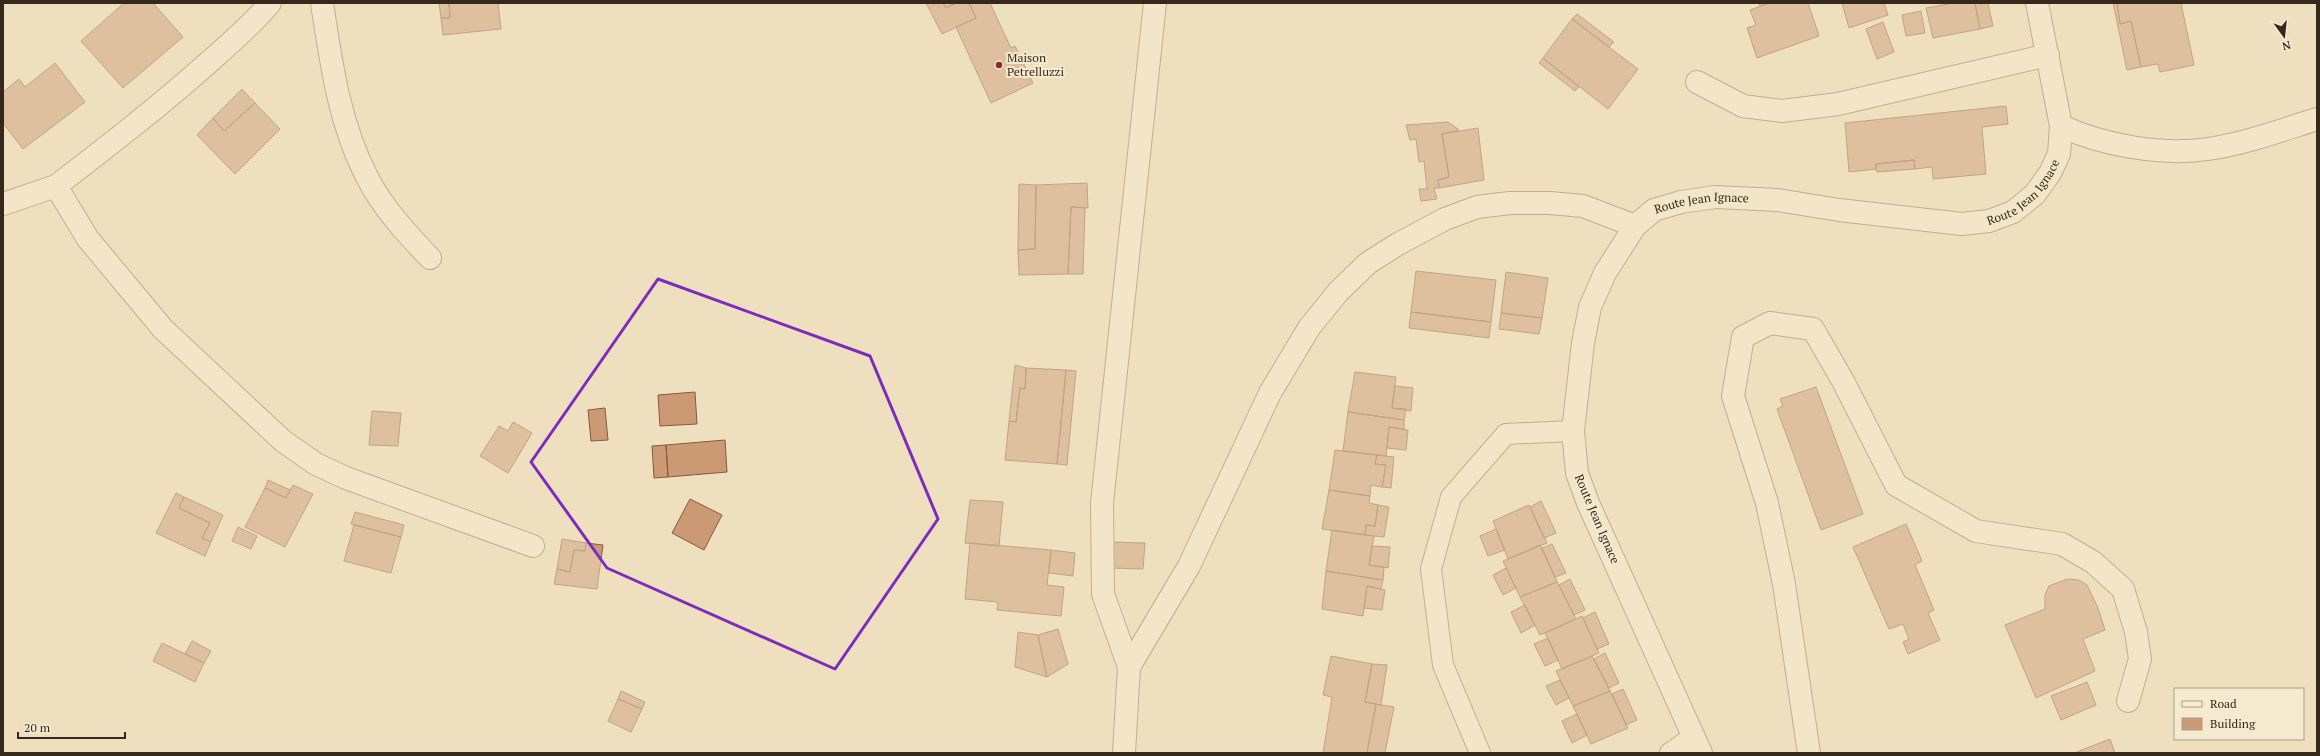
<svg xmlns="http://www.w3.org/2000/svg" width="2320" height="756" font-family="'PT Serif',serif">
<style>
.building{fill:#cc9975;stroke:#855a3e}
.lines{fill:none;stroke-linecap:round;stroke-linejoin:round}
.service-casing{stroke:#867158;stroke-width:22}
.minor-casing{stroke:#867158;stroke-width:24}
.tertiary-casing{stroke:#867158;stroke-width:24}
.service{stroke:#f9edd2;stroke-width:20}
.minor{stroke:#f9edd2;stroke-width:22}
.tertiary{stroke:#f9edd2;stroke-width:22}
.marked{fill:none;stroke:#7b2cbf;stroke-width:3;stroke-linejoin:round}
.poi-dot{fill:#952828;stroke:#f5eacf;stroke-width:1.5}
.labels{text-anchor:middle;stroke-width:4;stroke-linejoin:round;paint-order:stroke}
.poi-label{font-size:12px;fill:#36291c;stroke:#f5eacf;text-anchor:start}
.street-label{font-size:12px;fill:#36291c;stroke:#f5eacf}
</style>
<rect width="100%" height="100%" fill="#eee0bf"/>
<path class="building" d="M124 3H153L183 37 123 88 81 41Z
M439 3H449L450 18H441Z
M449 3H498L501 29 443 35 441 18H450Z
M926 3H943L946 8 956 3H969L976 18 942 34Z
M943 3H956L946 8Z
M969 3H990L1011 48 1015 46 1033 83 991 103 956 27 976 18Z
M1759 3H1769L1760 6Z
M1769 3H1808L1819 36 1757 58 1747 28 1756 25 1750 10Z
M1842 3H1884L1888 15 1849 28Z
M1954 3H1975L1980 29 1933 38 1926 8Z
M1975 3H1988L1993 26 1980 29Z
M2113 3H2117L2120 24 2131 21 2141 67 2127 70Z
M2117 3H2181L2194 65 2160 72 2158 64 2141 67 2131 21 2120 24Z
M1921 11 1925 33 1906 36 1902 15Z
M1577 14 1614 42 1609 47 1572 19Z
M1572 19 1638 69 1608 109 1543 58Z
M1883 22 1894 52 1877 59 1866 29Z
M1543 58 1579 87 1575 91 1539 63Z
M55 63 85 102 23 149 3 123V92L19 79 25 87Z
M242 89 255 103 224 131 213 118Z
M255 103 280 129 235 174 197 135 213 118 224 131Z
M2006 106 2008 124 1982 127 1986 174 1933 179 1932 167 1915 169 1914 160 1876 164V169L1849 172 1845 123Z
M1448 122 1459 130 1442 134 1449 177 1438 180 1439 188H1434L1437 199 1421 201 1419 189H1427L1424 161 1419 162 1416 139 1410 140 1406 125Z
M1478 128 1484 180 1439 188 1438 180 1449 177 1442 134Z
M1914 160 1915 169 1877 172 1876 169V164Z
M1087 183 1088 208 1071 207 1068 274 1019 275 1018 250 1035 249 1036 185Z
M1019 184 1036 185 1035 249 1018 250Z
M1071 207 1085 208 1083 274H1068Z
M1416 271 1496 280 1491 322 1411 312Z
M1506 272 1548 278 1542 318 1501 313Z
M1411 312 1491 322 1489 338 1409 328Z
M1501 313 1542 318 1539 334 1499 329Z
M1015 365 1026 368 1025 389 1020 388 1016 422 1009 421Z
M1026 368 1066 370 1057 464 1005 460 1009 421 1016 422 1020 388 1025 389Z
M1066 370 1076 371 1067 465 1057 464Z
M1355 372 1396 377 1392 408 1406 409 1404 420 1348 412Z
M1395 386 1413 388 1411 411 1392 408Z
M1816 387 1863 514 1821 530 1777 409 1783 406 1780 399Z
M695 392 697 424 660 426 658 395Z
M605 408 608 440 591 441 588 410Z
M372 411 401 413 398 446 369 445Z
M1348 412 1404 420V429L1389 427 1386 456 1343 451Z
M513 422 532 433 508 473 480 456 499 426 508 431Z
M1389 427 1408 430 1406 450 1387 448Z
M725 440 727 472 668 477 666 445Z
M666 445 668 477 654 478 652 446Z
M1335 450 1377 455 1375 464 1386 465 1382 487 1371 485 1370 496 1329 490Z
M1377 455 1394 457 1391 488 1382 487 1386 465 1375 464Z
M268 480 290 490 286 498 265 488Z
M293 485 313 494 285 547 245 527 265 488 286 498Z
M1329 490 1370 496 1369 503 1378 505 1375 526 1366 525 1365 535 1322 529Z
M176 493 184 497 179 508 210 523 202 538 211 542 205 556 156 533Z
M184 497 223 515 211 542 202 538 210 523 179 508Z
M690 499 722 515 704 550 672 533Z
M970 500 1003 502 999 546 965 543Z
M1541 501 1556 533 1544 538 1530 507Z
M1378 505 1389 507 1384 537 1365 535 1366 525 1375 526Z
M1529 505 1547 543 1508 559 1493 521Z
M355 512 404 525 401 537 351 524Z
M1906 524 1922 561 1915 565 1934 610 1928 613 1940 640 1908 654 1903 642 1909 639 1903 624 1889 629 1853 547Z
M354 525 401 537 391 573 344 561Z
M238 527 257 536 251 549 232 541Z
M1496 529 1505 550 1488 556 1480 536Z
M1332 530 1374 536 1369 565 1384 567 1383 580 1326 571Z
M562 539 586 543 585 551 574 550 570 572 557 569Z
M1112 542 1145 543 1143 569 1111 568Z
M586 543 603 545 597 589 554 584 557 569 570 572 574 550 585 551Z
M970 543 1051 550 1047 585 1064 587 1061 616 997 610 998 602 965 599Z
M1552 544 1566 573 1555 577 1542 548Z
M1540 545 1557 582 1520 597 1503 561Z
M1372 546 1390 547 1388 568 1369 565Z
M1051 550 1075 553 1073 576 1049 573Z
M1506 568 1516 588 1503 595 1493 575Z
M1326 571 1383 580 1381 589 1367 586 1363 616 1322 609Z
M1570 579 1585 610 1574 615 1559 585Z
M2067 579 2079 580 2087 585 2098 608 2105 630 2083 639 2095 671 2036 698 2005 625 2045 609V595L2049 586Z
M1557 582 1576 619 1540 635 1520 597Z
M1367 586 1385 590 1382 610 1364 608Z
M1525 605 1535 625 1521 633 1511 612Z
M1595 612 1609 644 1597 649 1583 618Z
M1582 616 1599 653 1562 669 1545 633Z
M1058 629 1068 664 1047 677 1038 635Z
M1018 632 1038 635 1047 677 1015 667Z
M1548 638 1558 660 1545 666 1534 644Z
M192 641 211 651 204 663 185 654Z
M162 643 204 663 195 682 153 661Z
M1605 653 1619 683 1609 688 1594 659Z
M1331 656 1372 664 1365 702 1376 704 1367 753H1323L1332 697 1323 695Z
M1592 656 1610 691 1573 706 1556 671Z
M1372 664 1387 665 1381 705 1365 702Z
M1560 680 1569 698 1556 705 1546 686Z
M2087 682 2096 705 2061 720 2051 696Z
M1623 689 1637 720 1626 725 1612 694Z
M621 691 645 702 642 709 618 699Z
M1610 691 1628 728 1591 744 1573 706Z
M618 699 642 709 631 732 608 721Z
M1376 704 1394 707 1385 753H1367Z
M1577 714 1587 735 1572 743 1562 721Z
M2110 739 2115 753H2074Z"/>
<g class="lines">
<g class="service-casing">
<path id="service" d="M1480 753 1443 665 1431 569 1451 497 1506 434 1573 431
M1670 753 1693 737"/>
</g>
<g class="minor-casing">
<path id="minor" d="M270 3C252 25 230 43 209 62 160 106 108 146 56 186L88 239 163 329 283 441 316 464 346 478 533 546
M322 3C331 62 339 123 367 177 382 207 407 234 430 258
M1697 82 1743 106 1782 111 1838 104 2048 55
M2061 126C2102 145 2162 156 2208 149 2244 144 2282 130 2317 119
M3 204 56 186
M1129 667 1103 594 1102 503 1155 3
M1124 753 1129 667 1189 566 1270 393 1309 328 1338 292 1368 263 1398 244 1445 219 1477 207 1510 203H1550L1583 206 1635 226
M1809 753 1784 584 1767 503 1733 396 1743 337 1770 323 1813 329 1843 381 1896 485 1976 531 2062 544 2093 562 2123 589 2136 632 2140 659 2128 701"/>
</g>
<g class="tertiary-casing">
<g id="tertiary">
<path id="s1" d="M1701 753 1588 503 1577 473 1573 431 1583 343 1590 307 1605 273 1635 226 1654 210 1681 202 1715 197 1778 200 1839 210 1962 224 1989 221 2013 212 2035 194 2050 173 2059 154 2061 126 2037 3"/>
</g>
</g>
<use href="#service" class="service"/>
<use href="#minor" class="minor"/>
<use href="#tertiary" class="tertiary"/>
</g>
<path d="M0 0H2320V756H0ZM658 279 870 356 938 519 835 669 607 568 531 462Z" fill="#eee0bf" fill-opacity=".55" fill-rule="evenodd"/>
<path class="marked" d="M658 279 870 356 938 519 835 669 607 568 531 462Z"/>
<circle class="poi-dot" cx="999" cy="65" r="4"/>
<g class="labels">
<g class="poi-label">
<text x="1007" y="62">Maison<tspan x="1007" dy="14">Petrelluzzi</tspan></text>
</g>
<g class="street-label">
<text dy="4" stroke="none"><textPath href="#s1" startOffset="976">Route Jean Ignace</textPath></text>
<text dy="4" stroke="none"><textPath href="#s1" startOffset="640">Route Jean Ignace</textPath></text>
<text transform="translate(1597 519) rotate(67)" y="4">Route Jean Ignace</text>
</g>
</g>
<rect width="2320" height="756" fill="none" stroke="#36291c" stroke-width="8"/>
<rect x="2174" y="688" width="130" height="52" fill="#f5eacf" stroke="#a99d87"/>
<rect x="2182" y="701" width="20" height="6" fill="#f9edd2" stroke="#a99d87"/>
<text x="2210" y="708" font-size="12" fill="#36291c">Road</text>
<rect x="2182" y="718" width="20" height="12" fill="#cc9975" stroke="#a99d87"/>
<text x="2210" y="728" font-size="12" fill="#36291c">Building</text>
<g transform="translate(2284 36) rotate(165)" stroke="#f5eacf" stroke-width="3" paint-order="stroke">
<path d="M0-3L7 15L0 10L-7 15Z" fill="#36291c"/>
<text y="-6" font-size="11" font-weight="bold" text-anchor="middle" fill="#36291c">N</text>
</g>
<path d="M18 732v6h107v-6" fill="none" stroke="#36291c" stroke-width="2"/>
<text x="24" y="732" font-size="12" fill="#36291c" stroke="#f5eacf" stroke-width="3" paint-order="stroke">20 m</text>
</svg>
